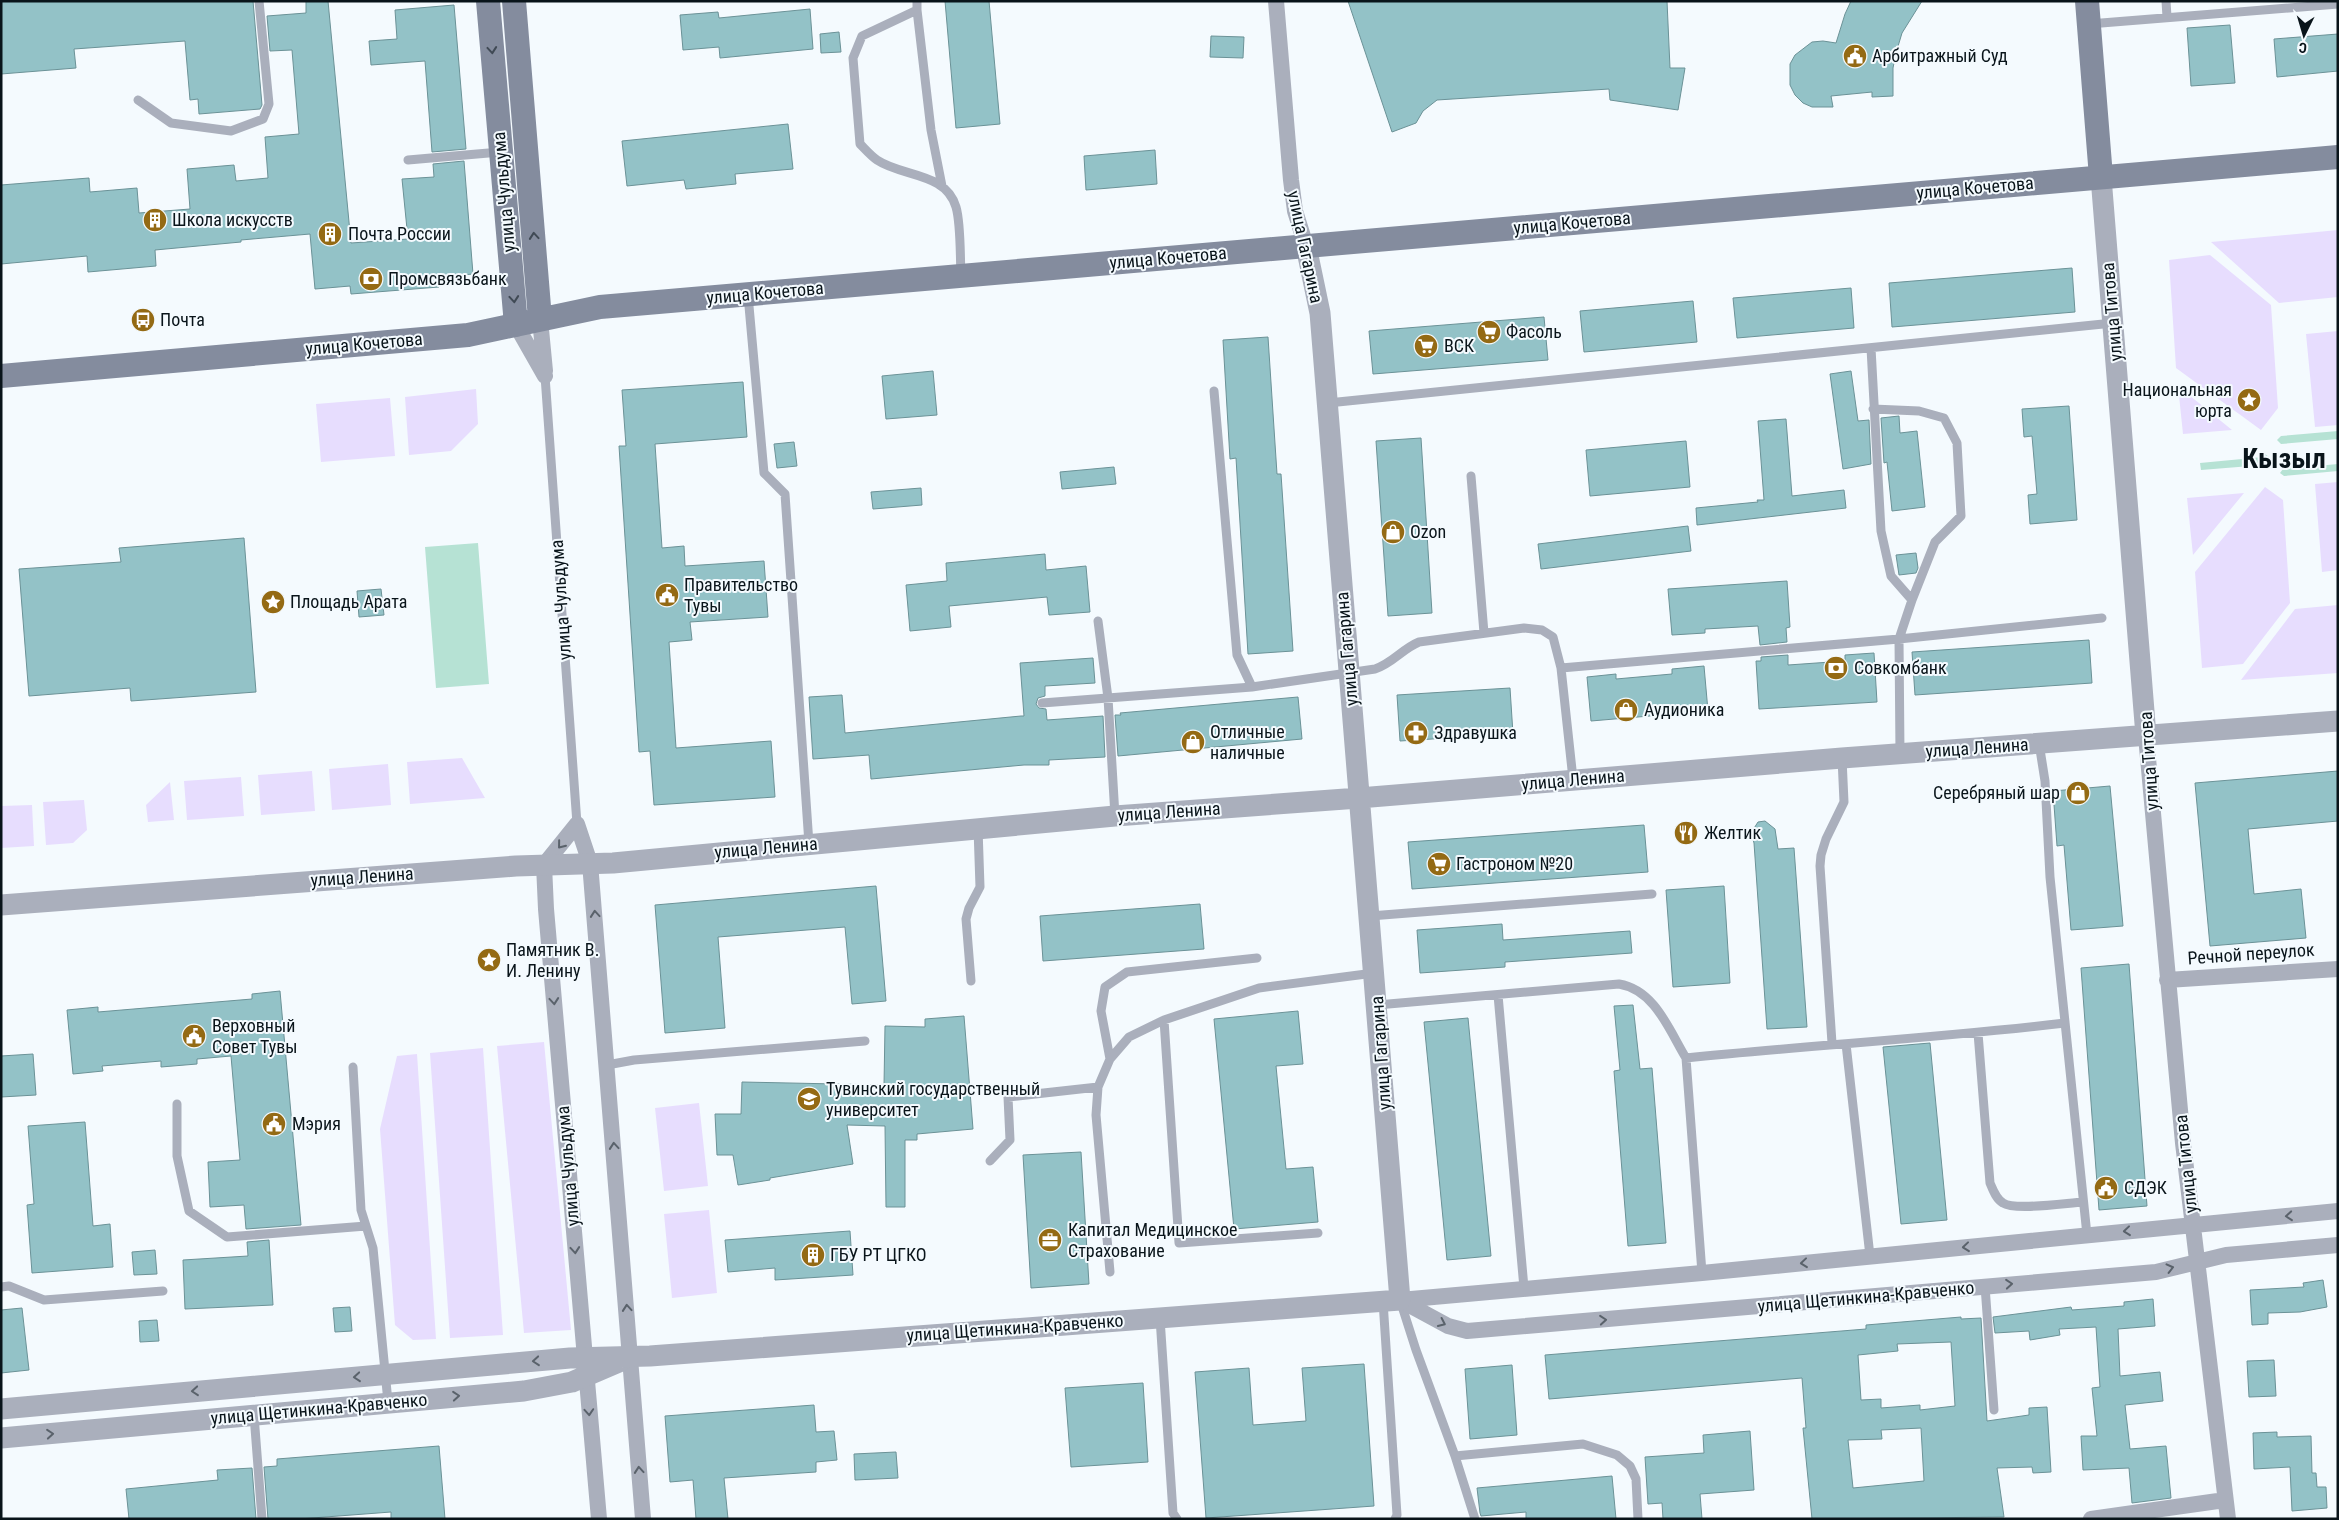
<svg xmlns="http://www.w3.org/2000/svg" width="2339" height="1520" font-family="'Roboto Condensed',sans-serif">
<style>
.green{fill:#e7ddfe}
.water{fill:#b6e2d4}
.building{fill:#93c2c7;stroke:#6b9297;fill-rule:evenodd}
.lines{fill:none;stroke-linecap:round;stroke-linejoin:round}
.service{stroke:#aaafbc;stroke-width:9}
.minor{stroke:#aaafbc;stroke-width:16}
.tertiary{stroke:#aaafbc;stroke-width:21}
.secondary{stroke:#848c9e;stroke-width:24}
.oneway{stroke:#404a55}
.oneway2{stroke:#5a626b}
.labels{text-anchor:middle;stroke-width:4;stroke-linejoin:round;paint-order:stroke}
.poi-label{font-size:18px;fill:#09141a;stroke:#f4fafe;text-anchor:start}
.street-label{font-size:18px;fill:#09141a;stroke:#f4fafe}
.town-label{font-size:28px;font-weight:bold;fill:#09141a;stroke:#f4fafe}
</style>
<rect width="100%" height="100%" fill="#f4fafe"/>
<path class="green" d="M2338 230V297L2279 303 2211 242Z
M2210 255 2271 305 2278 408 2261 430 2176 368 2169 260Z
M2338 331V425L2315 427 2306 334Z
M2178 386 2232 430 2183 434Z
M476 389 478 424 451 451 409 455 405 397Z
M390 398 395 456 321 462 316 404Z
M2338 482V570L2322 572 2315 484Z
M2265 487 2283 500 2290 603 2243 664 2202 668 2195 572Z
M2244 493 2193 555 2187 498Z
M2338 605V673L2241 680 2295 609Z
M462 758 485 798 410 804 407 762Z
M388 764 391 805 332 810 329 769Z
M312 771 315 811 261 815 258 775Z
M241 777 244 816 187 820 184 781Z
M170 782 174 820 148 822 146 805Z
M84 800 87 830 73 843 46 845 43 802Z
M32 805 34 846 1 848V806Z
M544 1042 571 1330 524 1333 497 1046Z
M483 1048 503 1335 450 1338 430 1053Z
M417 1054 436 1339 413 1340 395 1325 380 1129 397 1056Z
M699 1103 708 1186 664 1191 655 1108Z
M709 1210 717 1293 672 1298 664 1214Z"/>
<path class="water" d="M2338 431V439L2281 444 2277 440 2281 436Z
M2265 454 2269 457 2267 461 2270 463 2267 468 2263 465 2201 470 2200 463 2263 457Z
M2338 464V471L2284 476 2280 473 2283 469Z
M478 543 489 684 436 688 425 547Z"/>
<path class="building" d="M1 1H253L262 105 260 109 199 114 198 99 190 100 185 41 74 49 76 68 1 74Z
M306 1H328L351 243 408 239 402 179 434 177 433 164 464 161 473 274 439 277V287L351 294 350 286 315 289 310 234 241 240V242L155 250 156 266 88 272 87 256 1 264V185L89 178 90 192 137 188 139 213 190 209 187 169 234 165 236 181 268 178 265 137 299 134 292 50 270 51 267 16 306 13Z
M945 1H989L1000 124 956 128Z
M1348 1H1667L1670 68H1685L1678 110 1610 100 1609 89 1437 100 1423 111 1416 123 1392 132Z
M1851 1H1922L1902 33 1896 53 1893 68V96L1872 97V92L1831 96 1833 107H1812L1803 103 1795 95 1790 85V64L1795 55 1812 42 1823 41 1836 43 1845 14Z
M454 5 466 149 432 152 425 61 371 65 369 41 397 39 395 10Z
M810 9 813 49 720 58 719 47 683 50 680 15 718 12 719 18Z
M2230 25 2235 83 2191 86 2187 28Z
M839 32 841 52 821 53 820 34Z
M2338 34V71L2277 77 2274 39Z
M1211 36 1244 37 1243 58 1210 57Z
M788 124 793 169 735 174 736 184 686 189 684 180 627 186 622 141Z
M1155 150 1157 184 1086 190 1084 156Z
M2072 268 2075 312 1892 327 1889 283Z
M1851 288 1854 328 1737 338 1733 298Z
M1693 301 1697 342 1584 352 1580 311Z
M1544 317 1548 360 1373 374 1369 331Z
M1268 337 1277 474H1281L1293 651 1248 654 1236 458 1230 459 1223 340Z
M933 371 937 415 886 419 882 376Z
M1851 371 1858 421 1869 420 1871 464 1843 469 1830 374Z
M743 382 747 437 655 444 662 548 684 546 685 566 764 561 768 617 690 622 692 640 669 642 676 748 771 741 775 797 654 805 650 751 639 752 619 446H626L622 390Z
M2069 406 2077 520 2030 524 2028 495 2037 494 2032 436 2024 437 2022 409Z
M1899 416 1900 433 1917 431 1925 507 1892 511 1887 462 1884 463 1881 418Z
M1786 419 1792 496 1844 490 1846 508 1697 525 1696 508 1758 502 1757 500H1764L1758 421Z
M1421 438 1432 613 1388 616 1376 441Z
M1686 441 1690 487 1590 496 1586 450Z
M794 442 797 466 777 468 774 444Z
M1114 467 1116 484 1062 489 1060 472Z
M921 488 922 505 873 509 871 492Z
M1688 526 1691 551 1541 569 1538 544Z
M244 538 256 692 131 701 130 688 29 696 19 569 121 562 119 548Z
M1916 553 1918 568 1916 573 1899 575 1896 555Z
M1045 554 1046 570 1086 566 1090 612 1049 615 1047 597 949 606 951 627 910 631 906 585 947 581 946 563Z
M1787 581 1790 627 1786 628 1787 642 1760 645 1758 626 1705 629V633L1672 635 1668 589Z
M381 589 384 615 359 617 357 591Z
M2089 640 2092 683 1915 695 1912 652Z
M1874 653 1877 702 1759 709 1756 661H1761V657L1788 655V665L1845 661V655Z
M1093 658 1095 683 1045 686V696L1038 698 1036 704 1039 708 1046 709 1047 720 1103 716 1105 757 1049 760V765H1024L871 779 869 755 813 759 809 697 842 695 845 733 1021 716H1024L1020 663Z
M1704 666 1708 711 1591 721 1587 677 1616 674V679L1672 674V669Z
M1510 688 1513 734 1400 741 1397 695Z
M1298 697 1302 739 1118 756 1115 715H1121L1120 713Z
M2338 771V821L2248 829 2254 894 2301 889 2306 938 2210 946 2195 783Z
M2110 786 2123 926 2071 930 2064 845 2057 846 2053 791Z
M1765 821 1775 829 1778 849 1794 848 1807 1027 1767 1029 1754 843 1751 833 1758 822Z
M1644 825 1648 872 1412 889 1408 842Z
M876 886 886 1001 852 1004 845 927 718 937 725 1028 665 1033 655 905Z
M1724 886 1730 983 1673 987 1666 890Z
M1200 904 1204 949 1043 961 1040 916Z
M1502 924 1503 940 1630 931 1632 953 1505 962V967L1420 973 1417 930Z
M2129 964 2147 1206 2099 1210 2081 968Z
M280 991 301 1225 246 1229 244 1205 210 1207 208 1162 240 1160 231 1056 197 1059V1064L161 1067V1061L102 1066 103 1071 73 1074 67 1010 98 1007V1012L252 999V994Z
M1633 1005 1640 1069 1652 1068 1666 1243 1628 1246 1614 1071 1620 1070 1614 1006Z
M1298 1011 1303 1064 1276 1066 1286 1169 1313 1167 1318 1222 1234 1229 1214 1019Z
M964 1016 973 1129 917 1134V1140H905V1207H886L885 1126 847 1125 853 1164 770 1178V1180L738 1185 733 1155H717L715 1114H741L742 1082 884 1085 885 1026 925 1027V1019Z
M1468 1018 1491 1256 1447 1260 1424 1022Z
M1930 1043 1947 1220 1901 1224 1883 1047Z
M33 1054 36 1095 1 1097V1056Z
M85 1122 93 1226 110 1224 113 1267 32 1273 27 1205 34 1204 28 1126Z
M1081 1152 1089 1284 1031 1288 1023 1155Z
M850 1231 853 1275 775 1280V1268L728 1272 725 1240Z
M269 1240 273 1305 185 1309 183 1260 248 1256 247 1242Z
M155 1250 157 1274 134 1275 132 1252Z
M2323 1280 2327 1307 2300 1312 2268 1313V1324L2252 1325 2250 1290 2304 1287 2303 1283Z
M2153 1299 2155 1326 2118 1329 2120 1376 2160 1372 2163 1401 2125 1405 2130 1449 2166 1446 2171 1498 2132 1503 2129 1468 2083 1470 2081 1436H2097L2092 1388 2100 1387 2096 1327 2059 1329 2060 1335 2030 1340 2029 1331 1995 1333 1993 1317 2071 1307 2072 1310 2124 1306V1302Z
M350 1307 352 1331 335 1332 333 1308Z
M22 1308 29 1370 1 1373V1310Z
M1961 1317V1319L1981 1318 1987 1421 2029 1415V1408L2047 1407 2051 1472 2033 1473 2032 1467 1997 1468 2004 1517 1812 1519 1803 1428H1806L1802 1378 1549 1399 1545 1355 1866 1329V1325ZM1951 1342 1955 1406 1920 1410V1405L1881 1408V1399L1861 1400 1858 1355 1898 1351 1897 1344ZM1921 1428 1924 1481 1853 1488 1848 1440 1882 1439 1881 1430Z
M157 1320 159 1341 140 1342 139 1321Z
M2274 1360 2276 1396 2249 1397 2247 1361Z
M1364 1364 1374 1506 1206 1518 1195 1372 1249 1368 1253 1425 1306 1421 1302 1368Z
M1512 1365 1517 1435 1470 1439 1465 1369Z
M1143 1383 1148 1462 1071 1467 1065 1388Z
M814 1405 816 1432 834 1431 837 1460 816 1462V1472L724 1478 728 1519H696L693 1480 670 1482 665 1416Z
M1750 1431 1754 1490 1700 1494 1702 1519H1663L1662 1503 1648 1504 1645 1457 1704 1453 1703 1435Z
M2277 1432V1437L2311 1436 2312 1473H2316L2317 1487H2326L2327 1508 2292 1511 2290 1467 2254 1469 2253 1433Z
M439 1446 445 1519H391V1512L299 1519H268L264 1467 277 1466V1459Z
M896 1452 898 1478 855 1480 854 1454Z
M252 1468 256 1519H129L126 1489 218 1480 217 1470Z
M1612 1476 1616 1519H1526V1512L1481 1516 1480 1513 1477 1488Z"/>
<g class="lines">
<path class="service" d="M917 1V10L862 36 853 58 860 144C865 149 871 156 877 160 902 177 946 172 956 207 961 224 960 257 961 275
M2166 1 2167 17
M917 10 931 130 942 186
M2089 24 2338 4
M138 100 171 123 231 131 263 119 269 104 259 1
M408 160 500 152
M748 295 764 473 785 494 809 844
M1871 348 1881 531 1891 576 1912 600 1899 639 1900 754
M545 376 577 824
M1214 391 1237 655 1252 687
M1328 403 2113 323
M1873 409 1919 411 1944 418 1957 443 1961 516 1935 542 1912 600
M1471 476 1484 633
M1098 621 1108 698 1115 816
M1042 703 1252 687 1375 669C1393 663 1402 649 1419 642L1524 628 1542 630 1553 637 1561 668
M2039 743 2045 781 2050 877 2087 1235
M1573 779 1561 668 1899 639 2102 618
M1370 916 1652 894
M971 981 966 919 969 908 980 887 978 828
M1498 995 1524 1288
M1377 1005 1619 984C1655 990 1669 1030 1686 1058 1812 1045 1939 1038 2065 1023
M1164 1020 1179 1243 1318 1233
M1978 1033 1990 1183C1993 1190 1996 1199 2003 1203 2015 1211 2066 1203 2083 1202
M1832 1043 1820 866 1821 855 1826 839 1844 802 1842 758
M1846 1044 1870 1256
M1686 1058 1702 1273
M1110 1059 1101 1011 1105 987 1127 972 1257 958
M607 1065 634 1060 865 1041
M353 1067 361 1210 373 1248 388 1402
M177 1104V1156L189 1211 227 1237 366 1226
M990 1161 1010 1140 1008 1097 1098 1087
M1110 1272 1096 1115 1098 1087 1110 1059 1129 1037 1164 1020 1259 988 1374 973
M1985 1286 1994 1410
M1 1287 9 1286 44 1300 163 1291
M1400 1300 1416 1350 1455 1456 1583 1444 1617 1455 1630 1466 1636 1479 1638 1519
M1383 1301 1397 1515 1395 1519
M1160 1318 1173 1513 1177 1519
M254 1415 262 1519
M1455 1456 1475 1519"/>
<path class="minor" d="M1276 1 1291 180 1295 211 1306 246
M540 319 545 371
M516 325 545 376
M2146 736 2183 1143 2228 1519
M577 824 544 865 546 909 599 1519
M577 824 590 863 643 1519
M2167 980 2338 969
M1400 1300 1448 1326 1467 1331 2156 1272 2226 1255 2338 1245
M1400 1300 1702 1273 2338 1211
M2091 1519 2225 1500"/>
<path class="tertiary" d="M2101 177 2146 736
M1 905 516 866 613 863 1115 816 1359 798 1842 758 2338 721
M1 1409 570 1358 650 1356 1400 1300 1320 313 1306 246
M1 1438 524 1391 572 1382 621 1361"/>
<path class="secondary" d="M488 1 516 325
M514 1 540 319
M2087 1 2101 177
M1 376 468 335 600 307 2338 157"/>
</g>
<defs><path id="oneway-chevron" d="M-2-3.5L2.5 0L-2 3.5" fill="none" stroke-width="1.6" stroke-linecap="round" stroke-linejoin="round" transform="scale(1.25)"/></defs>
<g class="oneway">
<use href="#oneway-chevron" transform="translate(492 50) rotate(85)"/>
<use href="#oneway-chevron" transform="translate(534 236) rotate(-95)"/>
<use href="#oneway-chevron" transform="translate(514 299) rotate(85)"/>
</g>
<g class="oneway2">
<use href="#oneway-chevron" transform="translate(561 845) rotate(129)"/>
<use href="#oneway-chevron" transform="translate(595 914) rotate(-95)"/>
<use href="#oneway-chevron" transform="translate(554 1001) rotate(85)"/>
<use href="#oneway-chevron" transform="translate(614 1146) rotate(-95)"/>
<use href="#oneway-chevron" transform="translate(2289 1216) rotate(175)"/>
<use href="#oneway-chevron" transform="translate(2127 1231) rotate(174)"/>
<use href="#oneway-chevron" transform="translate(1966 1247) rotate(174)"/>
<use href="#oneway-chevron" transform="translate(575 1250) rotate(85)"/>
<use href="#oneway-chevron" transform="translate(1804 1263) rotate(174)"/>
<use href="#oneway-chevron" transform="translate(2170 1268) rotate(-14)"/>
<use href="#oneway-chevron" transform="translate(2009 1284) rotate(-5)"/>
<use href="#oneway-chevron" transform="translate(627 1308) rotate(-95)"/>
<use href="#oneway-chevron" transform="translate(1603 1320) rotate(-5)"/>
<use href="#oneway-chevron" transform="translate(1442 1323) rotate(25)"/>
<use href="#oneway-chevron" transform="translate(536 1361) rotate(175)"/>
<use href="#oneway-chevron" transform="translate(357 1377) rotate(175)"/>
<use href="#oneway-chevron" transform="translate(195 1391) rotate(175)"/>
<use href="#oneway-chevron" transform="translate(456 1396) rotate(-5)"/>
<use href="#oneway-chevron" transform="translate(589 1412) rotate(86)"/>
<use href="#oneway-chevron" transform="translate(50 1434) rotate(-5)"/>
<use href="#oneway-chevron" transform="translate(639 1470) rotate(-95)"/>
</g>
<defs>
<g id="civic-disc" transform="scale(1.25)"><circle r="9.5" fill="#946a14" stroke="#f4fafe"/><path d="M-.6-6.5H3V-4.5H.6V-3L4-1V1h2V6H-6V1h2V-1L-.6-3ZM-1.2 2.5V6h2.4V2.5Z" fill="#fff"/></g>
<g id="building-disc" transform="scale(1.25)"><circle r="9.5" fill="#946a14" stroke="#f4fafe"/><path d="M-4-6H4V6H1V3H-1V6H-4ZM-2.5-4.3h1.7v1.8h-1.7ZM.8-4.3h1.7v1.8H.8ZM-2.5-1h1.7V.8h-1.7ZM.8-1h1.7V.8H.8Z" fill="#fff"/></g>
<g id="bank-disc" transform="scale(1.25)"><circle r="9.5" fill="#946a14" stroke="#f4fafe"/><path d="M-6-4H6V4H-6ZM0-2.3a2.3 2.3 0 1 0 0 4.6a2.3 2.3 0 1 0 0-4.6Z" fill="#fff"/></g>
<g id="bus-disc" transform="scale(1.25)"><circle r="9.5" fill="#946a14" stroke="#f4fafe"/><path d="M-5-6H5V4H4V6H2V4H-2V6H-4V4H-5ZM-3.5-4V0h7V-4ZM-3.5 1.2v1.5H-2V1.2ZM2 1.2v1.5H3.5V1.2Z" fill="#fff"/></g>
<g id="supermarket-disc" transform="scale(1.25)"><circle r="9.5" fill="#946a14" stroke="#f4fafe"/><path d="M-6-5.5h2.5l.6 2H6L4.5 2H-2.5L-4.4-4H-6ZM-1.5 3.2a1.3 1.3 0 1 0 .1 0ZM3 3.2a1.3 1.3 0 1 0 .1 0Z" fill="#fff"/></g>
<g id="sight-disc" transform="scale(1.25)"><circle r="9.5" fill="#946a14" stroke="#f4fafe"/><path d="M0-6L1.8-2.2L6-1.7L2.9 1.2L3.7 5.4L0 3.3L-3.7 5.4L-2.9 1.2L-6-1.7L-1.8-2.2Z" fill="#fff"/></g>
<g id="shop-disc" transform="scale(1.25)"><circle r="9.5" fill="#946a14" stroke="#f4fafe"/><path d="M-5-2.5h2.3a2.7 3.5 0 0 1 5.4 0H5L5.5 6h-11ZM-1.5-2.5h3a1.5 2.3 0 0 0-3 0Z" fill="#fff"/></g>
<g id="pharmacy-disc" transform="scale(1.25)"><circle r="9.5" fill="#946a14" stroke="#f4fafe"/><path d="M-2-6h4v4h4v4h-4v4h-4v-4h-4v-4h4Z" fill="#fff"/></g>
<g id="restaurant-disc" transform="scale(1.25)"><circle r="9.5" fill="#946a14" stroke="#f4fafe"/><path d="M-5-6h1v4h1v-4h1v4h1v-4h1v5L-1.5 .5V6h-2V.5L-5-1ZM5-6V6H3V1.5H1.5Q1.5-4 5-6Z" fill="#fff"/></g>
<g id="university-disc" transform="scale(1.25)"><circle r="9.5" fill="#946a14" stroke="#f4fafe"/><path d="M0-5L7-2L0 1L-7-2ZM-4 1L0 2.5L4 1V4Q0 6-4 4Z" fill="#fff"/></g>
<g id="office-disc" transform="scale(1.25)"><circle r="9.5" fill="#946a14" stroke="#f4fafe"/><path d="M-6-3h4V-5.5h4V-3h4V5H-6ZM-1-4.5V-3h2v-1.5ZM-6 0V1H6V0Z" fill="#fff"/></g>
</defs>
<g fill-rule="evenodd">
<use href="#civic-disc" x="1855" y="56"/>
<use href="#building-disc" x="155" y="220"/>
<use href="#building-disc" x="330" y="234"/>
<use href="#bank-disc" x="371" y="279"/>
<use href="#bus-disc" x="143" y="320"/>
<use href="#supermarket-disc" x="1489" y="332"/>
<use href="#supermarket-disc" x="1426" y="346"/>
<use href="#sight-disc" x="2249" y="400"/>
<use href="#shop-disc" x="1393" y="532"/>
<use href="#civic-disc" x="667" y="595"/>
<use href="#sight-disc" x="273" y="602"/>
<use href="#bank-disc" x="1836" y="668"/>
<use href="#shop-disc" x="1626" y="710"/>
<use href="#pharmacy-disc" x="1416" y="733"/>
<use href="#shop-disc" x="1193" y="742"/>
<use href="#shop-disc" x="2078" y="793"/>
<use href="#restaurant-disc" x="1686" y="833"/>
<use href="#supermarket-disc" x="1439" y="864"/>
<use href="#sight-disc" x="489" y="960"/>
<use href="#civic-disc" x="194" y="1036"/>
<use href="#university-disc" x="809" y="1099"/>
<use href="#civic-disc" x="274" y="1124"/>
<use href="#civic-disc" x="2106" y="1188"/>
<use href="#office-disc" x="1050" y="1240"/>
<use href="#building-disc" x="813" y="1255"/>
</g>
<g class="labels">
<g class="poi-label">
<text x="1872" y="62">Арбитражный Суд</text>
<text x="172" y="226">Школа искусств</text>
<text x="348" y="240">Почта России</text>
<text x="388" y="285">Промсвязьбанк</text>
<text x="160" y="326">Почта</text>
<text x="1506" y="338">Фасоль</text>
<text x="1444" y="352">ВСК</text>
<text x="2232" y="396" text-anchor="end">Национальная<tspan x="2232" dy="21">юрта</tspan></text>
<text x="1410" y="538">Ozon</text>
<text x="684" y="591">Правительство<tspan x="684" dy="21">Тувы</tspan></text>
<text x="290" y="608">Площадь Арата</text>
<text x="1854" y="674">Совкомбанк</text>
<text x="1644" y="716">Аудионика</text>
<text x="1210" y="738">Отличные<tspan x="1210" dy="21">наличные</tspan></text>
<text x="1434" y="739">Здравушка</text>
<text x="2060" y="799" text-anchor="end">Серебряный шар</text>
<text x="1704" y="839">Желтик</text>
<text x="1456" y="870">Гастроном №20</text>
<text x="506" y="956">Памятник В.<tspan x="506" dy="21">И. Ленину</tspan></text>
<text x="212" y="1032">Верховный<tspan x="212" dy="21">Совет Тувы</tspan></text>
<text x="826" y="1095">Тувинский государственный<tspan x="826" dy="21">университет</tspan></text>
<text x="292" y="1130">Мэрия</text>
<text x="2124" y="1194">СДЭК</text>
<text x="1068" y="1236">Капитал Медицинское<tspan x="1068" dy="21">Страхование</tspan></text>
<text x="830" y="1261">ГБУ РТ ЦГКО</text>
</g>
<g class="street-label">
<text transform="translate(1975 188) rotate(-5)" y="6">улица Кочетова</text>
<text transform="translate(504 192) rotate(-95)" y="6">улица Чульдума</text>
<text transform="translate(1572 223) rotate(-5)" y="6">улица Кочетова</text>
<text transform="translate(1305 247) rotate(78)" y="6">улица Гагарина</text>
<text transform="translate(1168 258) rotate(-5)" y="6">улица Кочетова</text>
<text transform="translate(765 293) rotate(-5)" y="6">улица Кочетова</text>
<text transform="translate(2112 312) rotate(-95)" y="6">улица Титова</text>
<text transform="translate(364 344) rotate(-5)" y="6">улица Кочетова</text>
<text transform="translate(561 600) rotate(-94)" y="6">улица Чульдума</text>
<text transform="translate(1347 649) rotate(-95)" y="6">улица Гагарина</text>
<text transform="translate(1977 748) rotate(-4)" y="6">улица Ленина</text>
<text transform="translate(2149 761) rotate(-94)" y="6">улица Титова</text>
<text transform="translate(1573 780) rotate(-5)" y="6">улица Ленина</text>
<text transform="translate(1169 812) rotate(-4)" y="6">улица Ленина</text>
<text transform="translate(766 848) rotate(-5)" y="6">улица Ленина</text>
<text transform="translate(362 877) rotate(-4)" y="6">улица Ленина</text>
<text transform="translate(2251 954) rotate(-4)" y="6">Речной переулок</text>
<text transform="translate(1381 1053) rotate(-94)" y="6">улица Гагарина</text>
<text transform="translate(2186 1164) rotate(-96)" y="6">улица Титова</text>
<text transform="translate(568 1166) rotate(-95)" y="6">улица Чульдума</text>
<text transform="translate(1866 1297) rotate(-5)" y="6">улица Щетинкина-Кравченко</text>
<text transform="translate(1015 1328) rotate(-4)" y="6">улица Щетинкина-Кравченко</text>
<text transform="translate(319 1409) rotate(-5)" y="6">улица Щетинкина-Кравченко</text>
</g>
<g class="town-label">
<text x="2284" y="468">Кызыл</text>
</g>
</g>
<rect width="2339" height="1520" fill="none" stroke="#09141a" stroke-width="5"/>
<g transform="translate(2304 35) rotate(185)" stroke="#f4fafe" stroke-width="4" paint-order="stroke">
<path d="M0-4L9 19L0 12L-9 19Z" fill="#09141a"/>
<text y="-8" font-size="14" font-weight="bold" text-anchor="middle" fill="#09141a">С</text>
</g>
</svg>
